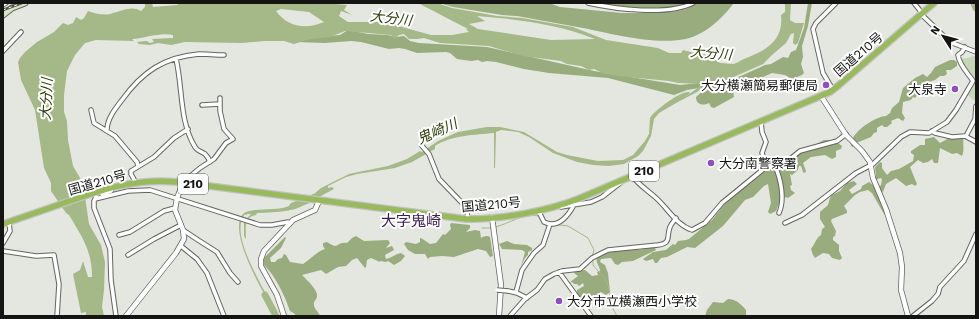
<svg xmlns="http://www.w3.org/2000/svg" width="979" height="319" font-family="'Work Sans','Noto Sans JP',sans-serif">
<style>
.green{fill:#c6d5b3}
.forest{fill:#98ac7d}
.water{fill:#a4b888;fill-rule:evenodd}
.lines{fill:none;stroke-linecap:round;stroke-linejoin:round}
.stream{stroke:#a4b888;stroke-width:1}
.river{stroke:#a4b888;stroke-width:7}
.minor-casing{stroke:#63665f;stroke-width:5.5}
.tertiary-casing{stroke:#63665f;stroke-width:6}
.secondary-casing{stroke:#63665f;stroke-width:7}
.trunk-casing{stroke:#c2c2c1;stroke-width:8}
.minor{stroke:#fff;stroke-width:3.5}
.tertiary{stroke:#fff;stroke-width:4.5}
.secondary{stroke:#d9e5c2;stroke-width:5}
.trunk{stroke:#98ba5c;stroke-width:5.5}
.rail-casing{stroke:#51534e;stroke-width:2.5}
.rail{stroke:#fff;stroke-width:1;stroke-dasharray:3;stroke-linecap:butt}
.minor-bridge-casing{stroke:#63665f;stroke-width:5.5;stroke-linecap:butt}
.minor-bridge{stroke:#fff;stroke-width:3.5}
.poi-dot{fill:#8f4ec4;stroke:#fff;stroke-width:1.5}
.labels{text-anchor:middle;stroke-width:4;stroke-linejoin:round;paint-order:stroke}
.shield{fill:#fff;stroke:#5a5b59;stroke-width:1}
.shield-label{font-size:12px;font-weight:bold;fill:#141512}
.street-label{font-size:13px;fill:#141512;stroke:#fff}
.poi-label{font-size:13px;fill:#141512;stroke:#fff;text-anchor:end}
.water-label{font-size:14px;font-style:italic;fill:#2c3e08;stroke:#fff}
.quarter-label{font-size:15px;fill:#3f2058;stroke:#fff}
</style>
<rect width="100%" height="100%" fill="#e4e7df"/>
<path class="green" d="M974 56 976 57V100H973L967 94 974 82 960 59 968 58Z"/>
<path class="forest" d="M439 3H549L560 7 622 13H650L679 11 686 9 697 3H734C724 16 712 28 697 35 669 49 613 34 583 28 561 24 539 20 517 16L502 15 453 7Z
M592 3H688C658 14 623 6 592 3Z
M808 3H812L808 26 802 46 803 57 801 64 804 73 802 75 792 79 785 75 772 73 741 87 737 88 733 90 734 97 714 108 711 107 709 103C703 106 696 105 696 97L708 86 721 84 743 75 765 65 771 64 783 57 788 58 791 52 796 50 804 28Z
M348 30 368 34 388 35 395 37 404 36 410 41 419 43 487 47 594 71 680 85 699 83 701 84 699 88 687 90 674 95 608 78 549 73 524 69 496 62 487 61 482 62 478 60 471 61 457 59 450 53 446 52 417 53 405 49 399 48 389 49 361 42 351 41 325 43 297 42 316 37 340 35Z
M950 60H954L957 62V66L951 70H946L947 74 944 76H940L935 80 929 82 926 89 919 93 915 98 913 97 911 100 903 102 902 113 905 118 903 121 898 118 891 121 892 123 887 127H884L882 125 877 128V132L874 133 871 137 856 143 855 146 852 147 849 141 850 138H853C857 129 877 116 886 116L890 113 892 108 899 102 903 88 915 78 923 74 927 77 931 73 935 67Z
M964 136C962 142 965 149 962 156L957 153 952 154 940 148 938 163H934L932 159 928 162 923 163 918 160 910 167 917 184 915 186 912 184 906 186 896 178 886 184 883 192 880 190 879 187 881 185 882 180 881 178 874 180V178L876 176 875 167 880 162 882 163V168L887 175 891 171 899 169 913 161 914 155 911 153V151L920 145H925V139L934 137 940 143 951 137Z
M824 140H834L842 146 841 149 836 151V157L832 159 825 155 811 157 803 163 806 171 805 173 803 172 801 166H799L798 170 792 175 790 174 792 185 790 186 791 190 795 193 788 198 782 196 776 211 770 214 768 212 771 203 768 184 764 186 753 197 745 200 723 226 695 248 687 247 667 257 661 258 657 263H655L653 259 646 261 643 259 653 252 666 250 673 244 675 245 678 241 686 240 689 239 712 220 723 206 765 169C771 167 773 168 777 172L778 168 792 160 799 153Z
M854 181 857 184 849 190 852 194 861 189 862 186 869 182C877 186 883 206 886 215L884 214 872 193 868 190 860 192 855 195 844 206 847 211V213L832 219 831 221 836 231 835 236 833 237V240L839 245V251L842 258 840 260 832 258 829 254 823 253 815 258 813 255 811 249C815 244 816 238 821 235L822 229 825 227 820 219V212L828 205 830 198 832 195 840 191 847 183Z
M451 223 470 225V228L466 232 475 230 480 231 481 238C484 236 487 235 490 237L493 256 490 257 486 251 478 249 454 257 442 256 430 257 428 259 425 254H415L408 250 404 244 406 242 416 244 420 242V238H421L430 244 436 243 443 234 445 235 451 229 450 225Z
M356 236 364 241 388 240 390 243 386 248 392 246 394 250 385 255 386 259C392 258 395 254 401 253L405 256 401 261 394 265 388 261 386 262 380 261V262L371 258 367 260 366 267 365 268 357 258 352 260 346 266 338 267 326 274 321 270 302 275C306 279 318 290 317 296 317 300 313 301 314 305 314 309 319 312 320 316H295V314L290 311C284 294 276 277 264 265V259L265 257 285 237 286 238 281 248 270 258 271 262H275L278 259 282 258 284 254 286 255 290 262 303 264C311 259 316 252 325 249L323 246V243L327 242C340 251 336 241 347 243L352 238Z
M507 241 514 244 527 245 532 248V250L528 252V255L525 258 521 266 525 252 522 250 502 249 499 244Z
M650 247 655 248 656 250 633 261 622 262 618 265 615 264 611 258 601 259 600 262 605 265 608 273 610 292 606 295 601 292 584 302 577 294V290L584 286 583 283 579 286 577 284H574L572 282 569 283 578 276 574 273 575 271 585 270 592 276 598 275 597 272 600 271C600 266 595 263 597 257 606 253 630 245 640 250Z
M728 299C736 299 741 304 746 310V316H705L707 310 713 302 723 303Z"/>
<path class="water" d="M145 3H152L153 7 177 5 179 3H324L347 5 344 10 352 15 341 11 339 16 348 22H384L431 35H452L469 32 466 29H468L418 3H437L452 8 497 16 522 18 573 27 606 40 658 48 669 53H681L683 50 698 54 710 55 720 63C725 63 728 64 733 64 736 64 741 60 744 59 765 51 784 41 781 15L785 12V5L784 3H791L790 20 795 23H804L798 43 795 45 793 43 794 33 791 34 786 43 772 55 763 64 720 83 708 84 697 92 676 103 659 113 654 119 651 136 643 151 638 156 624 164 609 166 593 165 577 162 553 153 529 137 518 132 501 130 496 132 495 168H494V133C475 135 452 135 435 146V149L412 162 395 168 357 174 346 177 328 186V188L332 187 334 189 317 198 308 197 314 194 321 188 349 174 388 166 407 159 420 151 422 152 438 141 458 132 487 127H500L524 132 557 152 567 155 598 161 623 160 633 155 645 141 649 134 650 118 652 115C659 108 680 91 689 92L690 93 685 97 703 84 678 83 669 81 618 76 605 74 594 69 589 70 581 66 567 64 561 61 523 56 489 46 440 43 424 38 417 39H409L404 34 399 35 394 39 391 35 345 31 330 37 310 39 294 44 284 41H265L242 43 185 42 171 45 158 43 150 45 139 44 137 42 146 41 149 42V43L154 42 152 39 173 38V35C159 32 146 38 132 39L134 41 96 40 85 43 75 55 67 71 64 95V112L67 121 68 140 73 166 83 183 89 224 101 245 105 262 104 290 102 307 104 316H86V312L81 313 73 274 80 270 83 261 88 277H92C92 250 82 237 69 215L66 213 51 191V183L44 168 35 110 21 80 18 62 20 58 25 52 37 42 54 32 63 23 68 25 73 23 76 17 81 20 84 18 88 11C95 14 106 16 113 13 122 11 132 5 141 11L145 7ZM281 9 309 12 324 22C305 30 288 27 276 11ZM477 16C516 19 559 24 595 39L551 40 478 29 469 24 485 21Z
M297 203 305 204C292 213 273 212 257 213L256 215C243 217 246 229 246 239L244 236V222L251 214H248L244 215C230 236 262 284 271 304L264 296 265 295C257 282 225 222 246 212 254 209 264 210 273 209 282 209 289 206 297 203Z"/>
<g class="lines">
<path class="stream" d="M546 225 551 226 560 225 568 226 588 238 594 250 592 257
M495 227C509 224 524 212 539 216
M482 228H492
M593 260V265C598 272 604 275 607 283 612 294 608 303 617 316"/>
<path class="river" d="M974 3 976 8
M293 206 315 197
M265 295 276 316"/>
<g class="minor-casing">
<path id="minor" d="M588 3C615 9 668 16 693 3
M914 3 922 13
M3 5 6 3
M921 14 950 42 976 52
M3 51 21 32
M176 59C183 88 179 121 195 147 197 151 201 151 205 154 207 156 209 159 210 162
M833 90 823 73 813 29 816 23 836 3
M202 105 220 104
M91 110 94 123 115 136 137 162 138 166
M761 121 762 132 766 142 762 153 767 167
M107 130C107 119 115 109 122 100 142 72 164 57 199 54 207 54 215 55 224 55
M932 131 935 133 952 137 965 136 976 142
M966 136 975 119 976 106
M422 146 429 154 439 179 465 206 467 212 468 219
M775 166C781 179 785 200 779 213
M632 176C638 184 647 190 655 197 667 207 676 225 692 230L705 223 722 203 766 167H774L784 164 800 151 837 141 846 134
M183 182 200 168 214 159 226 143 233 139 224 129 220 111V98
M136 183 131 174V171L154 157 174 138 188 129
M102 194 111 191 112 188
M96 197 94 201V208L110 249 111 280 116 316
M95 199 128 191 150 190 260 225H272L288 222 290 223
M561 207 591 202 602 197 620 183
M538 210 544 222C558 229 568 216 574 205
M785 223 802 215 856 173 873 164 901 137 910 132 929 133 947 122 956 110 973 81C968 73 959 65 958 55L962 52 965 47
M183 230 198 240 217 252 230 273 238 282
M119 235 130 232 164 211 175 208
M3 243 10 231 9 222
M181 246 197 259 207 273 224 316
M3 251 36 256 54 255 59 284 57 316
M128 255 154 239 181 225
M559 272 591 316
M508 291 517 293 527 298
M516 292 522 270 534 253 543 245 550 224
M510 316 525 299 537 290 545 279 554 274 562 271 580 269 592 258 608 250 658 245C672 243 666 237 670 227 671 224 674 221 676 218
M913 316 932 301 938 294 940 287 964 261 976 234"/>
</g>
<g class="tertiary-casing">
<path id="tertiary" d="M821 96 846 135 862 151 870 162 873 178 886 209 900 253 902 267 901 290 908 316
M492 217 501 285 499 316
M126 316 176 253 184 239 183 230 175 210 177 198 183 183
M284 316 277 295 261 266V259L264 251 293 220 315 210 319 201"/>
</g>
<g class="secondary-casing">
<path id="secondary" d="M3 15 12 8 25 3"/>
</g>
<g class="trunk-casing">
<path id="trunk" d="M3 224C23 217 44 210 64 203 104 189 135 178 178 182L466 219C500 220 547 211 578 199L830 92 839 85 934 3"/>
</g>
<use href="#minor" class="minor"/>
<use href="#tertiary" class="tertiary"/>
<use href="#secondary" class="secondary"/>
<use href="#trunk" class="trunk"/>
<g class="rail-casing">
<path id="rail" d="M3 10 22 3"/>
</g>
<use href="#rail" class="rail"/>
<g class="minor-bridge-casing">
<path id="minor-bridge" d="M497 290 508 291"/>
</g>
<use href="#minor-bridge" class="minor-bridge"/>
</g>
<g class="poi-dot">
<circle cx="826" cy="85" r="4"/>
<circle cx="955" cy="89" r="4"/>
<circle cx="711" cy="163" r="4"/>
<circle cx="559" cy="301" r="4"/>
</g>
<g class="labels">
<g class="shield">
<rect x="629" y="161" width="30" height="20" rx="3"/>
<rect x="178" y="174" width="30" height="20" rx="3"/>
</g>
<g class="shield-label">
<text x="644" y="175">210</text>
<text x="193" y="188">210</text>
</g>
<g class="street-label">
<text transform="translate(858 54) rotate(-41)" y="5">国道210号</text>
<text transform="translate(97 182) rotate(-16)" y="5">国道210号</text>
<text transform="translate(491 204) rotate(-5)" y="5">国道210号</text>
</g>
<g class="poi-label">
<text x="818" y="90">大分横瀬簡易郵便局</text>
<text x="947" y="94">大泉寺</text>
<text x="719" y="168" text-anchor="start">大分南警察署</text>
<text x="567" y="306" text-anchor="start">大分市立横瀬西小学校</text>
</g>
<g class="water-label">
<text transform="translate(391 18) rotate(7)" y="5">大分川</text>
<text transform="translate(711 53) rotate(5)" y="5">大分川</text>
<text transform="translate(46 99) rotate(-87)" y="5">大分川</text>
<text transform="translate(437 131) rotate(-24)" y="5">鬼崎川</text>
</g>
<g class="quarter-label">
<text x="411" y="226">大字鬼崎</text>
</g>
</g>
<rect width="979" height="319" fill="none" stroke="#141512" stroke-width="8"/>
<g transform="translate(943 36) rotate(306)" stroke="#ffffff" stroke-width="3" paint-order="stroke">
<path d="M0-3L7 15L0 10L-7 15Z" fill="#141512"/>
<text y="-6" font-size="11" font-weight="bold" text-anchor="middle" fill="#141512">N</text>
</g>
</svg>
